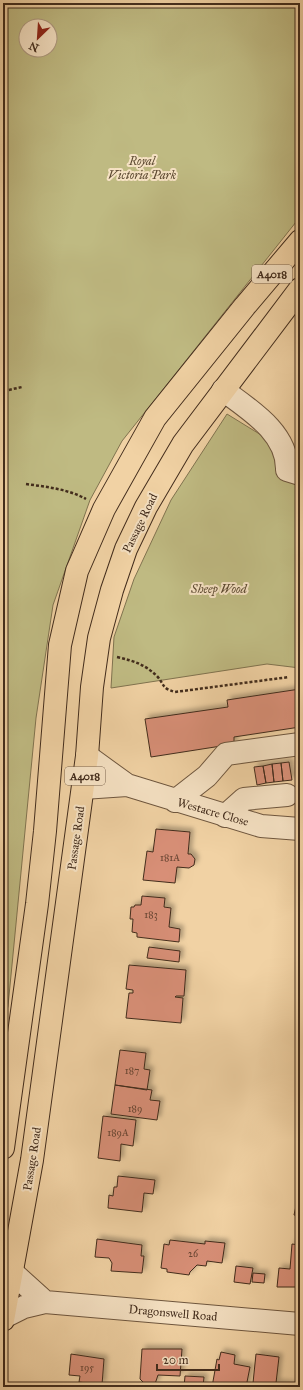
<svg xmlns="http://www.w3.org/2000/svg" width="303" height="1390" font-family="'IM FELL Great Primer',serif">
<style>
.green{fill:#bfba82;stroke:#80734f;fill-rule:evenodd}
.building{fill:#d88f77;stroke:#422c1c;filter:url(#shadow)}
.lines{fill:none;stroke-linecap:round;stroke-linejoin:round}
.minor-casing{stroke:#6e563e;stroke-width:24}
.major-casing{stroke:#422c1c;stroke-width:24}
.path{stroke:#422c1c;stroke-width:2.5;stroke-dasharray:3 2;stroke-linecap:butt}
.minor{stroke:#f6e2c4;stroke-width:22}
.major{stroke:#f1d2a4;stroke-width:22}
.labels{text-anchor:middle;stroke-width:4;stroke-linejoin:round;paint-order:stroke}
.number-label{font-size:10px;fill:#684533}
.shield{fill:#f6e2c4;stroke:#78634e;stroke-width:1}
.shield-label{font-size:11px;font-weight:bold;fill:#422c1c}
.park-label{font-size:12px;font-style:italic;fill:#5b4830;stroke:#f6e2c4}
.street-label{font-size:12px;fill:#422c1c;stroke:#f6e2c4}
</style>
<defs>
<filter id="shadow"><feDropShadow dx="3.5" dy="-3.5" stdDeviation="2" flood-color="#0004"/></filter>
</defs>
<rect width="100%" height="100%" fill="#f1d2a4"/>
<filter id="stains"><feTurbulence type="fractalNoise" baseFrequency=".005" numOctaves="4"/><feColorMatrix values="0 0 0 0 .2 0 0 0 0 .09 0 0 0 0 .02 0 0 0 .5 -.17"/></filter>
<radialGradient id="worn" r=".72"><stop offset=".6" stop-color="#630" stop-opacity="0"/><stop offset="1" stop-color="#630" stop-opacity=".3"/></radialGradient>
<path class="green" d="M8 3H300V217L122 441 90 500 53 605 36 718 8 1006 3 1028V253L7 265 3 227V32ZM26 26H50V50H26Z
M227 414 300 459V668L267 664 111 688 114 637 134 579 171 500Z"/>
<path class="building" d="M300 689V727L234 737V744L151 757 145 719 228 707 227 700Z
M289 762 292 780 283 781 281 763Z
M281 763 283 781 274 782 272 764Z
M272 764 274 782 266 783 263 766Z
M263 766 266 783 257 785 254 767Z
M156 829 190 832 188 854H191L195 859 194 865 189 868 177 867 175 883 143 880 147 851 153 852Z
M142 896 165 898 164 907 171 908 169 927 180 929 179 942 137 937V933L132 932 133 919H130L131 907H134L135 905H141Z
M149 947 180 951 179 962 147 958Z
M129 965 186 970 184 996H176L175 997 183 998 181 1023 126 1018 129 993H133V990L126 989Z
M120 1050 146 1053 144 1069 150 1070 147 1090 115 1085Z
M115 1085 152 1090 150 1100 160 1101 157 1120 111 1114Z
M103 1116 136 1120 133 1146 121 1144 120 1161 98 1158Z
M300 1119V1146L297 1145Z
M118 1176 155 1180 153 1194 144 1193 142 1212 108 1208 109 1195 113 1196 114 1187H117Z
M296 1206 300 1207V1216L294 1215Z
M97 1239 142 1245 141 1256H144L142 1273 111 1271 112 1263 109 1258 95 1257Z
M170 1240 205 1244V1241L225 1243 222 1263 207 1261 206 1266 197 1265 190 1272 189 1275 167 1272V1269L161 1268 164 1244 169 1245Z
M292 1244 300 1245V1287H277L279 1268 290 1269Z
M236 1266 253 1268 250 1284 234 1282Z
M253 1273 265 1274 264 1283 252 1282Z
M142 1349H182L180 1376 158 1375 155 1384 146 1385 140 1379Z
M221 1352 235 1355 234 1364 250 1367 246 1387H212L217 1359 219 1360Z
M71 1354 104 1359 102 1385 79 1382 80 1376 69 1375Z
M256 1354 279 1357 276 1383 294 1385V1387H267L268 1384 253 1383Z
M185 1376 204 1377 203 1387H184Z"/>
<g class="lines">
<g class="minor-casing">
<path id="minor" d="M223 390C250 410 288 433 287 470L300 474
M87 756 127 785
M83 788 127 785 261 826 300 829
M175 801 207 776 226 754 300 744
M225 816 244 799 287 795
M13 1273 45 1302
M4 1317 24 1307 45 1302 300 1324"/>
</g>
<g class="major-casing">
<path id="major" d="M3 1148 37 904 45 831 60 645 77 571 104 509 155 418 245 306 300 241
M3 1320 32 1160 87 756 92 687 99 638 112 590 126 549 146 507 183 444 300 289"/>
</g>
<path class="path" d="M3 8 5 3
M4 391 22 387
M26 484C47 487 68 489 86 499
M117 657C134 661 144 664 157 676 165 685 161 688 175 692L289 677"/>
<use href="#minor" class="minor"/>
<use href="#major" class="major"/>
</g>
<g class="labels">
<g class="number-label">
<text x="170" y="861">181A</text>
<text x="151" y="918">183</text>
<text x="132" y="1074">187</text>
<text x="135" y="1112">189</text>
<text x="118" y="1136">189A</text>
<text x="193" y="1257">26</text>
<text x="87" y="1371">195</text>
</g>
<g class="shield">
<rect x="252" y="265" width="40" height="18" rx="3"/>
<rect x="65" y="767" width="40" height="18" rx="3"/>
</g>
<g class="shield-label">
<text x="272" y="278">A4018</text>
<text x="85" y="780">A4018</text>
</g>
<g class="park-label">
<text x="142" y="165">Royal<tspan x="142" dy="14">Victoria Park</tspan></text>
<text x="219" y="593">Sheep Wood</text>
</g>
<g class="street-label">
<text transform="translate(140 523) rotate(-64)" y="4">Passage Road</text>
<text transform="translate(213 812) rotate(16)" y="4">Westacre Close</text>
<text transform="translate(76 838) rotate(-82)" y="4">Passage Road</text>
<text transform="translate(32 1159) rotate(-81)" y="4">Passage Road</text>
<text transform="translate(173 1313) rotate(5)" y="4">Dragonswell Road</text>
</g>
</g>
<rect width="303" height="1390" fill="none" stroke="#f1d2a4" stroke-width="16"/>
<rect x="4" y="4" width="295" height="1382" fill="none" stroke="#422c1c" stroke-width="2"/>
<rect x="8" y="8" width="287" height="1374" fill="none" stroke="#422c1c"/>
<g transform="translate(38 38) rotate(205)"><circle r="19" fill="#f6e2c4" stroke="#ae9981"/>
<path d="M0-3L7 15L0 10L-7 15Z" fill="#8f2418"/>
<text y="-6" font-size="11" font-weight="bold" text-anchor="middle" fill="#422c1c">N</text>
</g>
<path d="M157 1364v6h62v-6" fill="none" stroke="#422c1c" stroke-width="2"/>
<text x="163" y="1364" font-size="12" fill="#422c1c" stroke="#f6e2c4" stroke-width="3" paint-order="stroke">20 m</text>
<rect width="100%" height="100%" filter="url(#stains)"/>
<rect width="100%" height="100%" fill="url(#worn)"/>
</svg>
